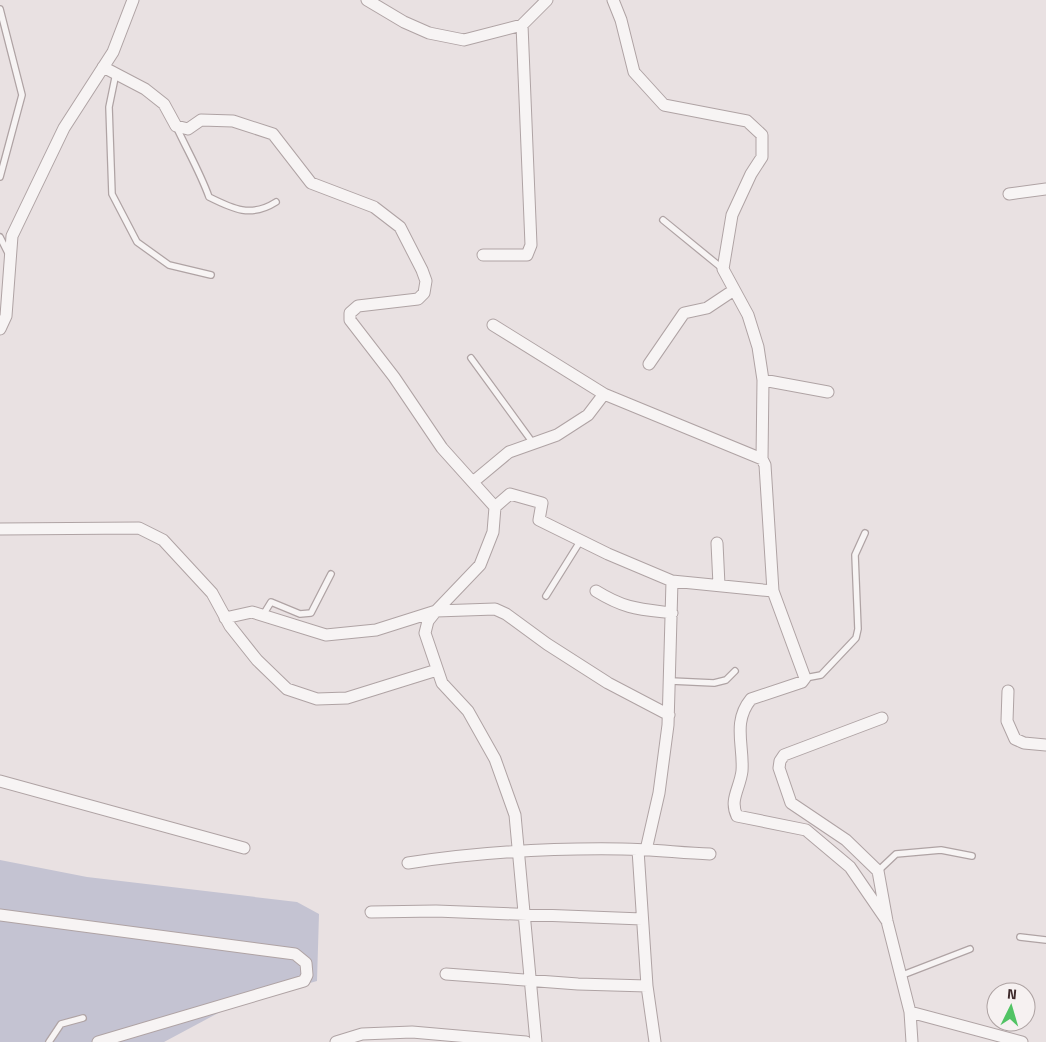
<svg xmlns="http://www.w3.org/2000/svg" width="1046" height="1042" font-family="'Titillium Web',sans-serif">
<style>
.green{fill:#c4c3d2}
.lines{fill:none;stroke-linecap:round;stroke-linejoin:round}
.lane-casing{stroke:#afa3a4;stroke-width:8}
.street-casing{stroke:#afa3a4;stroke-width:13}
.lane{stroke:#f7f4f4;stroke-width:5.5}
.street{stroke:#f7f4f4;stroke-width:11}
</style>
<rect width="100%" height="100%" fill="#e9e1e2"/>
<path class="green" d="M0 860 87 877 297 902 319 914 317 981 235 1004 164 1042H0Z"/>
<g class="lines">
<g class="lane-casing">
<path id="lane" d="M0 9 22 95 0 177
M116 73 109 107 112 194 137 242 169 265 211 275
M176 126C187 150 200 172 209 197 233 209 251 218 276 202
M663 220 723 269
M0 237 8 253
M471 358 533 443
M546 596 581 540
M263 615 271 602 300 614 311 613 331 574
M805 678 821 675 856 638 858 629 855 555 865 533
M671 681 714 683 726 680 735 671
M878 871 896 854 941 850 972 856
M1020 937 1046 940
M900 976 970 949
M49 1042 61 1024 83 1018"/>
</g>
<g class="street-casing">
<path id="street" d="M367 0 404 22 429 33 464 40 522 25 547 0
M613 0 621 20 634 72 664 105 747 121 762 135V157L751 174 732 215 723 269 748 315 758 347 763 380 762 459
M103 67 145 89 164 104 176 126 188 129 201 120 233 121 273 134 311 183 374 207 400 227 422 270 426 281 424 293 418 299 358 306 350 313V320L394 377 442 448 495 507 493 532 480 565 436 611 428 621 425 633 442 683 468 711 495 759 515 815 536 1042
M1009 194 1046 189
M483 255H527L531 245 522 25
M0 329 6 316 12 236 64 128 113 52 133 0
M649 364 684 313 707 308 734 290
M763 380 828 392
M604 394 762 459 765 465 773 591
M473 482 509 452 557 435 588 415 604 394 493 325
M495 507 510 494 542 503 539 520 608 554 672 581 773 591 805 678 802 682 751 699C732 722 744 746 742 771 740 788 729 800 737 816L806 830 850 867 887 921
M0 529 139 528 163 540 212 593 230 626 257 660 287 689 317 699 347 698 437 670
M717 543 719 585
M596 591C625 609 639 609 672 613
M225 618 252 612 326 635 376 630 436 611 495 609 506 614 547 644 608 683 669 715
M1008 691 1007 721 1015 739 1024 743 1046 745
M882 718 784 755 780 761 779 768 791 803 846 840 878 871 887 921 910 1012 912 1042
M0 781 244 848
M638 850 647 986 655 1042
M646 850 659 793 668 725 672 581
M408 863C479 852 550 848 622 849 651 849 681 853 710 854
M371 912 436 911 642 919
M0 915 295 954 306 963 307 975 304 981 98 1042
M446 974 578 984 647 986
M910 1012 1022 1042
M336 1042 362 1034 412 1032 526 1042"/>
</g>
<use href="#lane" class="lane"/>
<use href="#street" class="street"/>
</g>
<g transform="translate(1011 1007) rotate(5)"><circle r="24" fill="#f6f1f1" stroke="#ada2a2"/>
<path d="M0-4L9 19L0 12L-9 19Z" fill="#51c364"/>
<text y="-8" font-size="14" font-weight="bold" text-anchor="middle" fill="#3f2b2c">N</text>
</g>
</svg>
